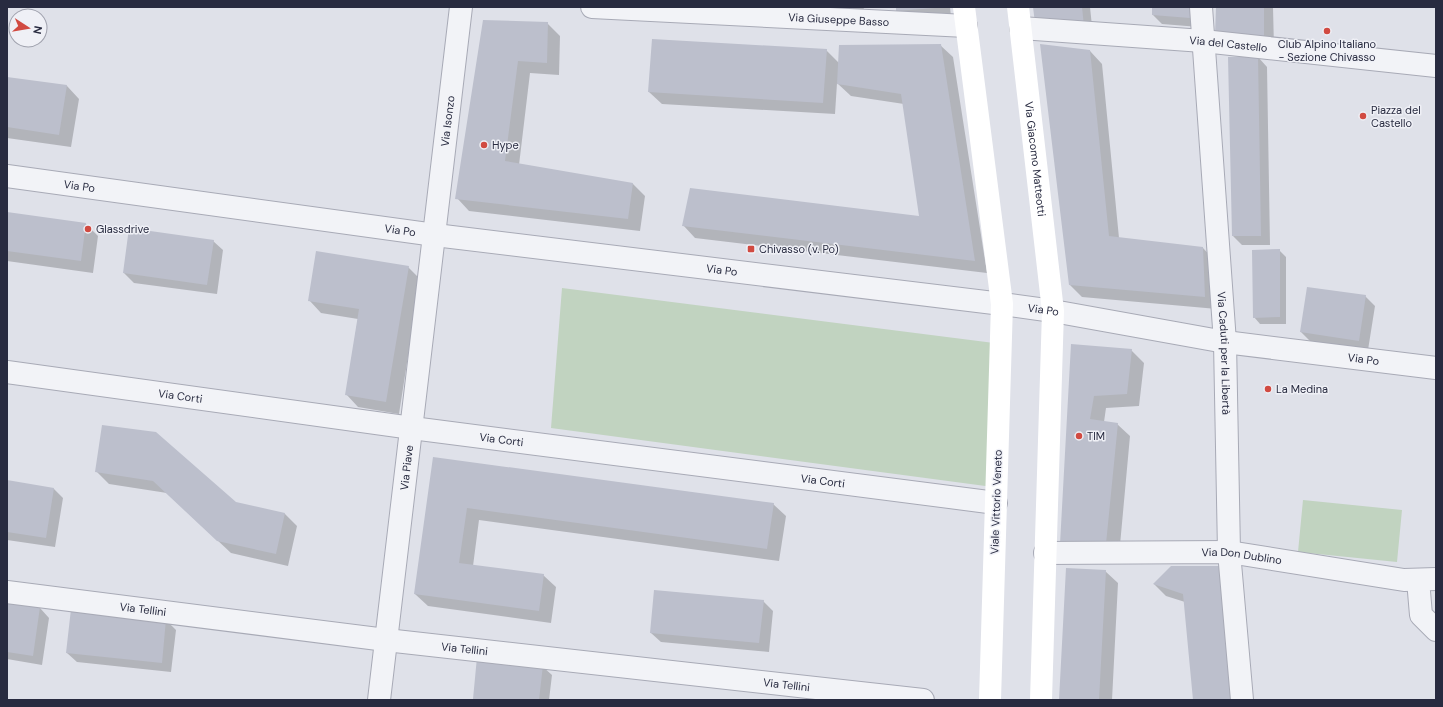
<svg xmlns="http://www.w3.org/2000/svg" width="1443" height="707" font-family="'DM Sans',sans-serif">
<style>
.green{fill:#c1d3c0}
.shadow{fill:#0003}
.building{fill:#bcbfcc}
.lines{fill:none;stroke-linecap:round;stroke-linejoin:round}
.minor-casing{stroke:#a8aab6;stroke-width:24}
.minor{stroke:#f2f3f7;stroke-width:22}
.secondary{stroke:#fff;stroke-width:22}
.poi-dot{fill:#d14a41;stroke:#eff0f6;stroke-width:1.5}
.labels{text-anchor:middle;stroke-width:3;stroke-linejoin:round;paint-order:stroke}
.street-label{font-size:11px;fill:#282b40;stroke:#eff0f6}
.poi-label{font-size:11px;fill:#282b40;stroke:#eff0f6;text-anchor:start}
</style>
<rect width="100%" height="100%" fill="#dfe1e9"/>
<path class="green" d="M562 288 994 343 993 487 551 428Z
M1303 500 1402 510 1397 562 1298 552Z"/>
<path class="shadow" d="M798 7H864L862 20Z
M897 7H950L951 17 907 20 897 11Z
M1034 7H1090L1093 36Z
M1153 7H1199V27L1162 24 1153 15Z
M1217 7H1273L1274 48Z
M484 21 547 23 560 36 559 75 530 73 519 165 633 184 645 196 640 231 469 211 457 198Z
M940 45 953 57 987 273 695 238 683 225 920 217 904 104 851 96 837 83 835 114 662 104 649 92 826 50 839 63Z
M1090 51 1102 64 1119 238 1203 248 1215 261 1217 309 1082 297 1070 285Z
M1258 57 1267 67 1270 245H1242L1233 236Z
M7 78 67 86 79 99 71 147 7 138Z
M7 213 86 224 98 236 93 273 7 261Z
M213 241 223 250 217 294 134 283 124 273Z
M1279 250 1286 257V324H1260L1254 317Z
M408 267 420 279 399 414 358 407 346 394 358 319 321 313 309 300Z
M1365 296 1375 306 1368 350 1311 342 1301 332Z
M1072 345 1131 350 1144 363 1139 406 1106 408 1104 422 1117 424 1130 436 1119 556 1061 543Z
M103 426 235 503 285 514 297 526 288 566 231 553 167 493 109 484 97 472Z
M434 458 773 504 786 516 779 561 479 520 473 566 543 575 556 587 551 623 428 606 415 594Z
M7 481 54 489 63 498 55 547 7 540Z
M1222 567 1194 700 1185 602 1166 596 1154 584Z
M1105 571 1118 583 1112 700H1060Z
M763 601 773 611 769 652 661 642 651 633Z
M7 603 40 608 49 618 42 665 7 659Z
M166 620 176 630 171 672 77 662 67 653Z
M542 666 552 675 549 700H476L474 698Z"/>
<path class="building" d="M825 7H853V11L825 8Z
M896 7H935V8L896 11Z
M1033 7H1082L1084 26 1035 23Z
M1152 7H1190V18L1152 15Z
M1216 7H1264V38L1215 35Z
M483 20 548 22 547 63 518 61 505 161 633 183 628 219 455 199Z
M652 39 827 49 823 103 648 92Z
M941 44 975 261 682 226 690 188 919 216 901 94 837 84 839 45Z
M1040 44 1090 50 1109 236 1203 247 1205 297 1069 285Z
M1258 56 1261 236H1232L1228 57Z
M7 77 67 85 59 135 7 127Z
M7 212 86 223 81 261 7 251Z
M129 228 214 240 207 285 123 273Z
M1280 249V317L1253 318 1252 250Z
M316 251 409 266 386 402 345 395 359 309 308 301Z
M1307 287 1366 295 1359 341 1300 332Z
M1071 344 1132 349 1127 394 1094 396 1090 419 1118 423 1106 544H1060Z
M102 425 156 432 236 502 285 513 276 554 217 541 153 481 95 472Z
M433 457 774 503 767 549 467 508 459 563 544 574 539 611 414 594Z
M7 480 54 488 46 538 7 532Z
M1171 566H1222L1231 700H1193L1183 594 1153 584Z
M1066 568 1106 570 1099 700H1059Z
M654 590 764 600 759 643 650 633Z
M7 602 40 607 33 656 7 652Z
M71 609 166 619 162 663 66 653Z
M477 657 543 665 539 700H485L473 699Z"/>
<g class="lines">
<g class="minor-casing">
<g id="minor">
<path id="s1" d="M592 7 966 26"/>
<path id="s2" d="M1201 7 1225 342 1229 552 1242 700"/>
<path id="s3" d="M1021 28 1203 41 1436 66"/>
<path id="s4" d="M7 176 435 235 1002 304 1053 311 1225 342 1436 368"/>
<path id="s5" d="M7 372 412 428 996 503"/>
<path id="s6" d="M1045 553 1229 552 1404 580 1436 579"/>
<path d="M1418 580 1421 615 1436 630"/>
<path id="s7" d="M7 592 386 640 923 700"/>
<path id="s8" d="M379 700 461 7"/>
</g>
</g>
<use href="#minor" class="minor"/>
<g class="secondary">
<path d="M964 7 1002 304 990 700"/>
<path id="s9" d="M1018 7 1053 311 1041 700"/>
</g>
</g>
<g class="poi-dot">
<circle cx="1327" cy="31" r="4"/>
<circle cx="1363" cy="116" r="4"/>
<circle cx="484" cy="145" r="4"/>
<circle cx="88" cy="229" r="4"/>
<rect x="747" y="245" width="8" height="8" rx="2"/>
<circle cx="1268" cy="389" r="4"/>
<circle cx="1079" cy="436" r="4"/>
</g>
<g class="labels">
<g class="street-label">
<text dy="4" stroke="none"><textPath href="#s1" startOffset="247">Via Giuseppe Basso</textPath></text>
<text dy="4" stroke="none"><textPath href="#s3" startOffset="208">Via del Castello</textPath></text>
<text dy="4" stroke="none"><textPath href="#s8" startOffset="583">Via Isonzo</textPath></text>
<text dy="4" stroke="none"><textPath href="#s9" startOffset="153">Via Giacomo Matteotti</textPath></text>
<text dy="4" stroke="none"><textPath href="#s4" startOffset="73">Via Po</textPath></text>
<text dy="4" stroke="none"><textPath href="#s4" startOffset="397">Via Po</textPath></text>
<text dy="4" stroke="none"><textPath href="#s4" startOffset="721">Via Po</textPath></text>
<text dy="4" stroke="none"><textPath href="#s4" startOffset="1045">Via Po</textPath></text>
<text dy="4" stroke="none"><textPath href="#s2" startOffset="347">Via Caduti per la Libertà</textPath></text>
<text dy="4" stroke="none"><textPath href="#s4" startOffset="1369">Via Po</textPath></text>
<text dy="4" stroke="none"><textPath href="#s5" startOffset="175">Via Corti</textPath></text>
<text dy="4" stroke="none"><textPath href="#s5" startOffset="499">Via Corti</textPath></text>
<text dy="4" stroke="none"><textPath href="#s8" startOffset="234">Via Piave</textPath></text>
<text dy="4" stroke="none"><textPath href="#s5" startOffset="823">Via Corti</textPath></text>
<text transform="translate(996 502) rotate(-88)" y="4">Viale Vittorio Veneto</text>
<text dy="4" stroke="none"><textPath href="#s6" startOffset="197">Via Don Dublino</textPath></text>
<text dy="4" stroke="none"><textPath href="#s7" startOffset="137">Via Tellini</textPath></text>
<text dy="4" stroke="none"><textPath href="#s7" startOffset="461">Via Tellini</textPath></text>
<text dy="4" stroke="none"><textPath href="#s7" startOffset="785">Via Tellini</textPath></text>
</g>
<g class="poi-label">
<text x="1327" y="48" text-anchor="middle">Club Alpino Italiano<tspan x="1327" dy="13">- Sezione Chivasso</tspan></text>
<text x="1371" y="114">Piazza del<tspan x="1371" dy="13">Castello</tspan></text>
<text x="492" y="149">Hype</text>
<text x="96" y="233">Glassdrive</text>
<text x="759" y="253">Chivasso (v. Po)</text>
<text x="1276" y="393">La Medina</text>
<text x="1087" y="440">TIM</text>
</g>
</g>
<rect width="1443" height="707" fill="none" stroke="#282b40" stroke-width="16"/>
<g transform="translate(28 28) rotate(102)"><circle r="19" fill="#eff0f6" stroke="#9fa1ad"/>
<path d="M0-3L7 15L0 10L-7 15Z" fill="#d14a41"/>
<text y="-6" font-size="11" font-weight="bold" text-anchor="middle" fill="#282b40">N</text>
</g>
</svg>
